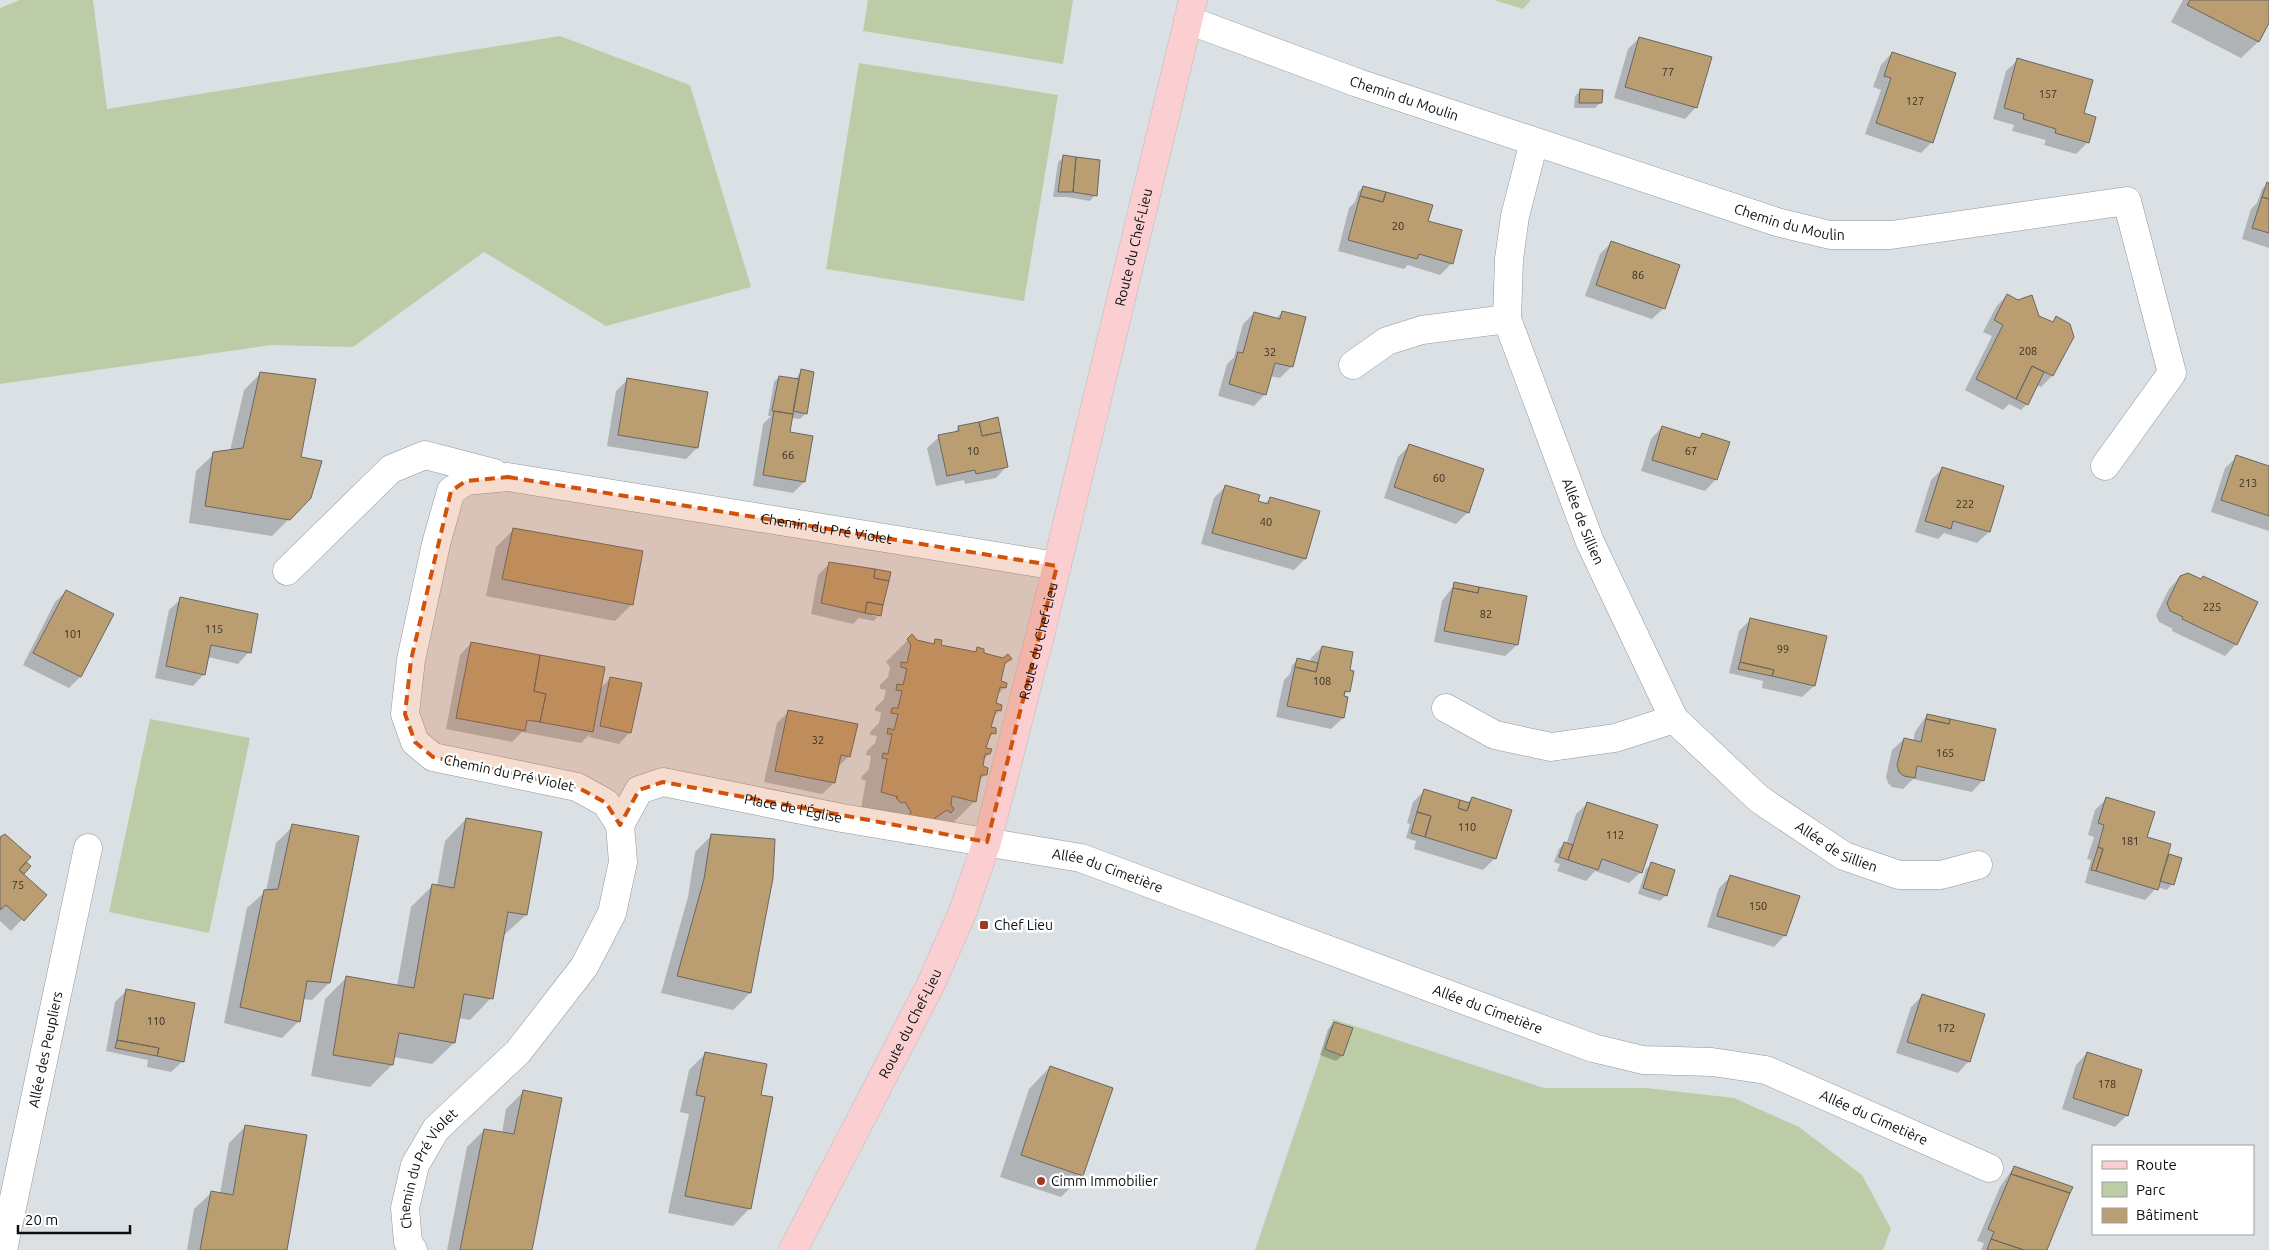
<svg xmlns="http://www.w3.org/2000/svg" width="2269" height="1250" font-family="Ubuntu,sans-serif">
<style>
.green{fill:#bccca6}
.shadow{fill:#0003;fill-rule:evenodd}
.building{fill:#ba9d70;stroke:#6a6762}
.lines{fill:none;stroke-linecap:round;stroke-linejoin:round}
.minor-casing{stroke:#92979a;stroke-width:29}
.major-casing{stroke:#bbbcbc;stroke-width:29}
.minor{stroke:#fff;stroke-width:28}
.major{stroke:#fbced1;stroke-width:28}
.marked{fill:#d2520c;fill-opacity:0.2;stroke:#d2520c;stroke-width:4;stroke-dasharray:10 6;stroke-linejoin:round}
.poi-dot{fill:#a13821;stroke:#fff;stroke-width:2}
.labels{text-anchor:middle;stroke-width:5;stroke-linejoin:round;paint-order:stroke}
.number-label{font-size:11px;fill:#383227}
.street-label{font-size:14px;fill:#0c0e0f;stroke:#fff}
.poi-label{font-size:14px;fill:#0c0e0f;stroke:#fff;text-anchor:start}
</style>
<rect width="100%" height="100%" fill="#dbe0e4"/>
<path class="green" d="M20 0H93L107 109 560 36 690 85 751 287 606 326 484 252 353 347 271 345 0 384V8Z
M868 0H1073L1063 64 863 31Z
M1494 0H1531L1523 9Z
M859 63 1058 95 1024 301 826 269Z
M150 719 250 738 209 933 109 912Z
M1333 1019 1544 1088H1646L1734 1098 1799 1127 1862 1175 1891 1229 1883 1250H1255Z"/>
<path class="shadow" d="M2183 0H2269V20L2258 42 2241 58 2171 22Z
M1639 38 1696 107 1685 119 1614 98 1628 49Z
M1892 53 1932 142 1921 153 1865 134 1881 90 1873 87 1881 65Z
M2018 60 2083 114 2088 142 2076 154 2044 145 2046 140 2012 131 2014 125 1993 119 2006 71Z
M1580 91 1601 102 1595 108H1574L1575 96Z
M1064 157 1095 195 1090 201 1067 197H1053L1058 162Z
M2267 184H2269V248L2242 239 2251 209 2257 203 2262 189Z
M1363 187 1427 222 1452 263 1440 275 1408 265 1404 269 1338 251 1349 208 1355 202 1358 192Z
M1611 243 1664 308 1652 319 1585 296 1600 254Z
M2007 295 2051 323 2056 318 2052 376 2041 387 2036 385 2027 404 2021 410 2009 404 2003 410 1965 390 1992 336 1983 332 1996 307Z
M1282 312 1291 367 1280 378 1270 376 1265 394 1254 406 1218 396 1227 364 1234 357 1243 324 1254 313 1276 319Z
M801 371 806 413 800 419 791 418 788 433 804 482 793 493 753 486 763 424 771 416H768L774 382 779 377 795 380Z
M261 373 299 458 310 498 272 536 189 523 196 471 214 454 230 451 244 390Z
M627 380 697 448 686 459 607 446 616 391Z
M959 427 1007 466 996 478 965 484 964 480 936 486 927 448 939 437 953 434Z
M1662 427 1698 439 1702 434 1716 479 1705 491 1641 471 1651 439Z
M1410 445 1468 512 1456 524 1384 498 1398 457Z
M2237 457 2269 468V531L2211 512 2225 468Z
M1942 469 2002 487 1989 532 1977 543 1944 533 1938 539 1915 532 1931 480Z
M1225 487 1264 504 1270 499 1305 559 1294 570 1201 544 1214 498Z
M513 530 632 604 615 621 486 596 496 547Z
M830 563 879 615 874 621 859 618 853 624 811 614 818 575ZM873 613 877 614V617L871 615Z
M2180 577 2236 644 2225 656 2172 631 2173 629 2159 622 2156 615 2169 589Z
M1455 584 1526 597 1517 645 1505 656 1434 642 1442 601Z
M66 591 112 614 80 677 69 688 23 665 55 602Z
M181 599 249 652 238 664 208 657 204 674 193 686 155 678 169 610Z
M1750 620 1814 686 1802 697 1762 688 1763 681 1729 673 1739 631Z
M912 636 916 641 931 645 935 641 939 646 973 653 977 649 983 654 1010 659 1003 666 1000 682 1005 687 997 695 995 704 1000 710 992 718 989 728 994 733 987 740 985 749 989 754 983 760 982 767 986 774 978 781 975 801 953 823 942 820 928 834 926 832 913 845H909L907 840 895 837 890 841 860 814 866 781 861 779 862 776 869 769 871 756 866 755 867 751 875 743 877 736 870 735 871 731 879 723 881 712 875 711V708L884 699 886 690 880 689V685L888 677 890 667 886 662Z
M471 643 600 689 610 678 630 732 619 744 589 737 590 734 581 743 522 732 512 742 446 729 460 655Z
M1322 647 1348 670V691L1342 697 1347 698 1343 718 1331 729 1276 717 1284 680 1290 674 1292 665 1298 660 1310 663 1311 658Z
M789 711 849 756 837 768 834 783 822 794 764 782 777 723Z
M1927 715 1983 780 1972 792 1913 779 1903 789 1892 787 1888 783 1886 777 1892 750 1904 739 1913 741 1915 732Z
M1425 790 1467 803 1472 798 1495 858 1483 870 1414 849 1416 841 1406 838 1410 824 1407 823 1413 802Z
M2106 799 2166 858 2169 855 2172 884 2167 890 2157 887 2145 900 2085 883 2091 860 2087 859 2094 837 2088 835 2095 810Z
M1588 803 1641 872 1629 883 1595 871 1586 881 1557 871 1560 864 1554 862 1559 849 1564 844 1566 845 1576 814Z
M466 819 541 833 526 915 503 936 491 998 470 1020 458 1018 454 1043 432 1064 394 1057 392 1065 370 1087 311 1076 325 999 347 977 397 986 411 907 433 885 437 886 445 841Z
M293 826 329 983 312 1000 303 999 299 1021 282 1038 224 1023 247 908 266 891 276 843Z
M712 835 750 993 733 1010 661 993 688 897 695 852Z
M0 838 20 867H29L22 874 45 895 11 931 0 921Z
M1652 864 1674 871 1665 896 1660 901 1638 894 1646 869Z
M1731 876 1785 935 1774 947 1707 927 1719 888Z
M126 991 183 1061 171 1072 147 1067 148 1060 106 1051 115 1002Z
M1923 995 1969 1061 1958 1073 1896 1053 1911 1007Z
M1334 1023 1351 1029 1342 1056 1336 1061 1320 1055 1328 1029Z
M706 1053 760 1096 772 1098 749 1209 733 1226 668 1213 689 1114 680 1112 689 1070Z
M2087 1053 2127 1115 2115 1127 2062 1109 2076 1065Z
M1050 1067 1082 1176 1061 1197 1000 1177 1029 1089Z
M523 1092 531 1250H447L467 1147 484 1130 502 1133 506 1109Z
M246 1126 286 1250H187L194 1209 211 1193 220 1194 229 1143Z
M2014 1167 2046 1250H1981L1984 1243 1977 1241 2000 1187Z"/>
<path class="building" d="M2190 0H2269V23L2259 42 2187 5Z
M1639 37 1712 57 1697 108 1625 87Z
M1892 52 1956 73 1933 143 1876 123 1891 78 1884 76Z
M2017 58 2093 80 2084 113 2096 117 2089 143 2055 133 2056 129 2023 119 2024 114 2004 108Z
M1580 89 1603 90 1602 103H1579Z
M1063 155 1076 157 1073 192H1058Z
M1076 157 1100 160 1097 196 1073 192Z
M2267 182 2269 183V199L2262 197Z
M1363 186 1386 192 1383 202 1360 196Z
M1386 192 1433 205 1428 221 1462 230 1453 264 1419 254 1417 259 1348 240 1360 196 1383 202Z
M2262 197 2269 199V233L2252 228Z
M1611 241 1680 265 1665 309 1596 285Z
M2007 294 2018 300 2032 295 2039 316 2053 322 2056 316 2070 324 2074 337 2053 376 2032 366 2016 399 1976 379 2003 325 1994 320Z
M1282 311 1306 317 1293 367 1275 363 1266 395 1229 384 1238 352 1243 353 1254 312 1280 319Z
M2032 366 2044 372 2028 405 2016 399Z
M801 369 814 372 807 414 793 411Z
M260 372 316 379 301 457 322 461 311 498 290 520 205 506 213 452 243 448Z
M779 376 799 379 793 414 772 411Z
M627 378 708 392 698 448 618 435Z
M774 411 793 414 790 432 813 436 805 482 763 475Z
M998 417 1001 432 982 436 979 422Z
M979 422 982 436 1001 432 1008 467 976 474 975 470 947 476 938 435 959 431 958 426Z
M1662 426 1700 438 1702 433 1730 442 1717 480 1652 460Z
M1409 444 1484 469 1469 513 1394 487Z
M2236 455 2269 466V516L2221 500Z
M1942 467 2004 486 1990 532 1953 521 1951 529 1925 521Z
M1225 485 1260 495 1258 501 1268 504 1270 497 1320 511 1306 559 1212 533Z
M513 528 643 551 633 605 502 579Z
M829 562 875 569 874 578 889 581 883 605 867 602 865 613 821 603Z
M875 569 891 572 889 581 874 578Z
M2188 573 2201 579 2203 576 2258 602 2237 645 2182 619 2183 617 2170 611 2167 603 2180 576Z
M1454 582 1479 587 1478 593 1453 588Z
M1479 587 1527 596 1518 645 1444 631 1453 588 1478 593Z
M66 590 114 614 81 677 33 653Z
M180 597 258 614 251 653 211 645 205 675 166 666Z
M867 602 883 605 881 616 865 613Z
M1750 618 1827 636 1815 686 1772 676 1774 670 1740 662Z
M912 634 917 640 934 644 935 639 942 640 941 645 976 652 977 647 984 649V653L1003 658 1008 654 1012 659 1005 663 1001 681 1007 683 1006 688 1000 687 996 703 1002 705 1001 711 996 710 991 727 996 728V734L991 733 986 748 992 749 990 754H985L983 766 988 768 987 775H981L976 802 952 796 951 805 954 809 951 813 947 810 935 818 936 824 918 816 913 820 909 816 911 812 905 802 901 803 896 798 898 797 881 792 887 759 882 758 883 753 888 754 892 734H887L888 728 894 730 898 714 891 713 892 708H898L902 691 896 690 897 684 903 685 907 669 901 667V662L907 663 911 645 907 639Z
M471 642 540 655 534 691 546 694 540 722 527 720 525 731 456 718Z
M1322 646 1353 652 1350 670 1354 671 1350 692 1345 691 1344 696 1348 697 1344 718 1287 706 1295 667 1316 672Z
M540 655 605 667 593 732 540 722 546 694 534 691Z
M1297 658 1318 663 1316 672 1295 667Z
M1740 662 1774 670 1772 676 1738 669Z
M610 677 642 683 631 733 600 726Z
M788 710 858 724 850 757 841 755 835 783 775 771Z
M1927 714 1950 719 1949 724 1926 719Z
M1926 719 1949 724 1950 719 1996 729 1984 781 1917 766 1915 778 1904 776 1899 772 1897 765 1904 738 1921 742Z
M1424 789 1460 800 1458 808 1467 811 1472 797 1512 810 1496 859 1425 837 1431 816 1417 812Z
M2106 797 2155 812 2147 837 2171 844 2158 890 2096 871 2103 849 2098 847 2104 825 2098 823Z
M1460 800 1470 803 1467 811 1458 808Z
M1587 802 1658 825 1642 873 1602 859 1598 870 1568 860Z
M1417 812 1431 816 1425 837 1411 833Z
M466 818 542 832 527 915 508 912 493 999 464 994 455 1043 399 1033 393 1065 333 1055 346 976 414 988 432 884 454 888Z
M292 824 359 836 330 983 307 981 300 1022 240 1007 264 890 278 889Z
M5 834 31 857 19 870 47 895 24 921 6 905 0 910V837Z
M711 834 775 839 773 878 751 993 677 976 704 879Z
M1564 842 1573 845 1568 860 1559 857Z
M2098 847 2103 849 2096 871 2091 870Z
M2169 854 2182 858 2174 885 2160 881Z
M26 862 31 866 24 874 19 870Z
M1651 862 1675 870 1667 896 1643 888Z
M1730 875 1800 896 1786 936 1717 916Z
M126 989 195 1003 184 1062 157 1056 159 1048 117 1040Z
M1922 994 1985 1014 1970 1062 1907 1042Z
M1334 1022 1353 1028 1343 1056 1325 1049Z
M117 1040 159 1048 157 1056 115 1048Z
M705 1052 767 1064 761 1095 773 1097 751 1209 685 1196 705 1097 696 1095Z
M2087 1052 2142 1070 2128 1116 2073 1098Z
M1050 1066 1113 1088 1083 1176 1021 1155Z
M523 1090 562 1098 532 1250H460L484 1129 514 1134Z
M245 1125 307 1135 287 1250H200L211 1191 233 1195Z
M2014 1166 2073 1187 2070 1193 2011 1174Z
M2011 1174 2070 1193 2047 1250H2024L1991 1239 1994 1232 1988 1229Z
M1991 1239 2024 1250H1987Z"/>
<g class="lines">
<g class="minor-casing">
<g id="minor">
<path id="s1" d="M1188 20 1358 83 1777 222 1830 235H1891L2127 201 2172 373 2105 466"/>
<path id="s2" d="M1534 142 1515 216 1509 259 1507 319 1590 542 1674 719 1759 799 1844 856 1899 875H1941L1978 865"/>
<path d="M1353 365 1387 341 1422 330 1507 319"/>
<path d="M287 571 391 469 425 455 494 473"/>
<path d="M1446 708 1495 735 1551 747 1615 738 1674 719"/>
<path id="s3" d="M620 825 639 790 663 782 842 818 1081 858 1593 1048 1643 1060 1712 1062 1766 1070 1989 1168"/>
<path id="s4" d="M3 1250 88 848"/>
<path id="s5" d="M413 1250 408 1242 405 1208 415 1165 436 1129 518 1052 584 967 612 913 623 862 620 825 606 803 577 787 433 757 415 742 405 714 411 660 436 544 451 491 466 481 508 477 1057 566"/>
</g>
</g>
<g class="major-casing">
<g id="major">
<path id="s6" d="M793 1250 931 984 963 911 987 842 1041 632 1193 0"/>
</g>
</g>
<use href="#minor" class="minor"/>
<use href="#major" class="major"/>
</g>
<path class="marked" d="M508 477 1057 566 987 842 663 782 639 790 620 825 606 803 577 787 433 757 415 742 405 714 411 660 451 491 466 481Z"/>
<g class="poi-dot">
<rect x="979" y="920" width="10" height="10" rx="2.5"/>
<circle cx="1041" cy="1181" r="5"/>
</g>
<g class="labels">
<g class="number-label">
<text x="1668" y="76">77</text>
<text x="2048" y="98">157</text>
<text x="1915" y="105">127</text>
<text x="1398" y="230">20</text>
<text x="1638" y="279">86</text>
<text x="2028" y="355">208</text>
<text x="1270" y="356">32</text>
<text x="973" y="455">10</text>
<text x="1691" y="455">67</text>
<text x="788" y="459">66</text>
<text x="1439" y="482">60</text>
<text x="2248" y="487">213</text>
<text x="1965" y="508">222</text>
<text x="1266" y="526">40</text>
<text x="2212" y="611">225</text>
<text x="1486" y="618">82</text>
<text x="214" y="633">115</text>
<text x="73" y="638">101</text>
<text x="1783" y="653">99</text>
<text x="1322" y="685">108</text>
<text x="818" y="744">32</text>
<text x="1945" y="757">165</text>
<text x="1467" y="831">110</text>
<text x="1615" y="839">112</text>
<text x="2130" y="845">181</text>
<text x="18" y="889">75</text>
<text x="1758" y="910">150</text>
<text x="156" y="1025">110</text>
<text x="1946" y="1032">172</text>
<text x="2107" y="1088">178</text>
</g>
<g class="street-label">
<text dy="5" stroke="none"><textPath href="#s1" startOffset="230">Chemin du Moulin</textPath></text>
<text dy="5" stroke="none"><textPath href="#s1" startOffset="635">Chemin du Moulin</textPath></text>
<text dy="5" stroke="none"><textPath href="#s6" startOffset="1065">Route du Chef-Lieu</textPath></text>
<text dy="5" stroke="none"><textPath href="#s2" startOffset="396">Allée de Sillien</textPath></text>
<text dy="5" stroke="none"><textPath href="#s5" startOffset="1370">Chemin du Pré Violet</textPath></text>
<text dy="5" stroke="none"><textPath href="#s6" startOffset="660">Route du Chef-Lieu</textPath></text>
<text transform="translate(509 773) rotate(12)" y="5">Chemin du Pré Violet</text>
<text dy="5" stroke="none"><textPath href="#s3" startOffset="198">Place de l'Église</textPath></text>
<text dy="5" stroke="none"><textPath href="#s2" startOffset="822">Allée de Sillien</textPath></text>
<text dy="5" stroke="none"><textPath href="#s3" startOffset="519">Allée du Cimetière</textPath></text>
<text dy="5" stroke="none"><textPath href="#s3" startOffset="924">Allée du Cimetière</textPath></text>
<text dy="5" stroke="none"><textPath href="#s6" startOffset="255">Route du Chef-Lieu</textPath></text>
<text dy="5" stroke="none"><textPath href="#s4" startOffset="205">Allée des Peupliers</textPath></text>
<text dy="5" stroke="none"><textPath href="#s3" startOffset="1329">Allée du Cimetière</textPath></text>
<text dy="5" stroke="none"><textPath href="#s5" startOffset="89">Chemin du Pré Violet</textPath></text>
</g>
<g class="poi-label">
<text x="994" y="930">Chef Lieu</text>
<text x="1051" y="1186">Cimm Immobilier</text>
</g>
</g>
<rect x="2092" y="1145" width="162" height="90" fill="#ffffff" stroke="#9e9f9f"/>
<rect x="2102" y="1161" width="25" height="8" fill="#fbced1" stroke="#9e9f9f"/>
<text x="2136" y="1170" font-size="15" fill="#0c0e0f">Route</text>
<rect x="2102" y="1182" width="25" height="15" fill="#bccca6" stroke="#9e9f9f"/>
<text x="2136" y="1195" font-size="15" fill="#0c0e0f">Parc</text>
<rect x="2102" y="1208" width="25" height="15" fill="#ba9d70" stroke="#9e9f9f"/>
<text x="2136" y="1220" font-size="15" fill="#0c0e0f">Bâtiment</text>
<path d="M18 1225v8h112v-8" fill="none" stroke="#0c0e0f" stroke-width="2.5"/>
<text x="25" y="1225" font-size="15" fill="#0c0e0f" stroke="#ffffff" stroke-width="4" paint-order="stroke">20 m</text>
</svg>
